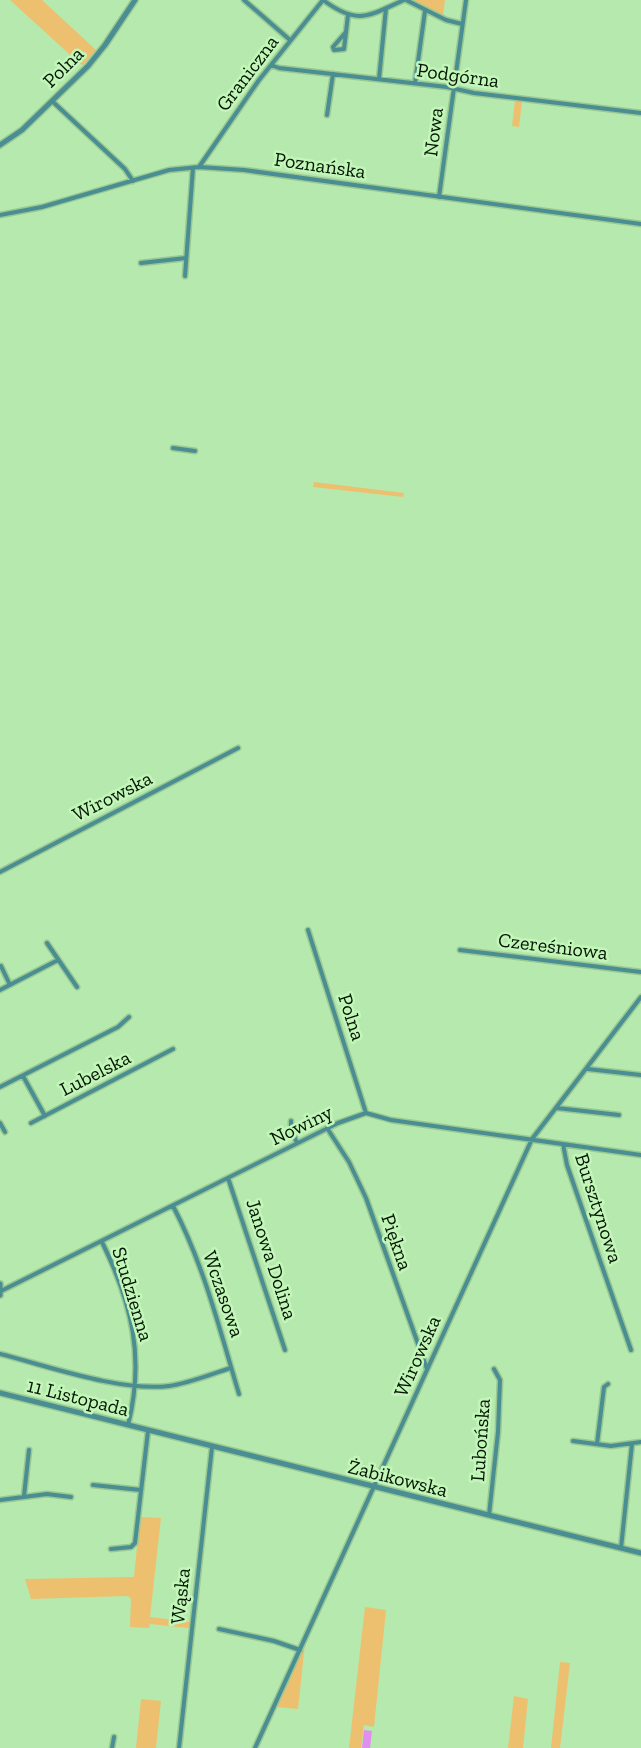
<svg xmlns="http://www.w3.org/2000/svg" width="641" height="1748" font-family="'Zilla Slab',serif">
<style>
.green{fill:#edc070}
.water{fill:#e08fef}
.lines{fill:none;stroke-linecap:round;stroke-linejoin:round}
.minor-casing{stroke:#9ac792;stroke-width:7}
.tertiary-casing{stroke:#9ac792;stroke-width:8}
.minor{stroke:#488e92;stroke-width:4}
.tertiary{stroke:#488e92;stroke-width:5}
.labels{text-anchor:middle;stroke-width:5;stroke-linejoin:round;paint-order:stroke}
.street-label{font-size:20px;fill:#041603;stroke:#c3f7b9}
</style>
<rect width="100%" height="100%" fill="#b6e9ad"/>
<path class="green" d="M10 0H42L96 50 83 65 80 64Z
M411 0H445L443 16 448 19Z
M515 100 522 101 519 127 512 126Z
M314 482 404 493 403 497 313 487Z
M140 1517 161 1518 150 1617 190 1622 189 1628 150 1624 149 1628 130 1627 131 1599 128 1596 31 1599 25 1579 134 1577Z
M365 1607 386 1610 374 1727 364 1725 361 1748H349Z
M305 1643 298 1709 276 1707Z
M560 1662 570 1663 560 1748H551Z
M514 1696 528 1699 523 1748H508Z
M141 1699 161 1701 156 1748H136Z"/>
<path class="water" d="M364 1730 372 1731 370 1748H362Z"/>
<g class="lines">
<g class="minor-casing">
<path id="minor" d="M244 0 290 40
M323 0C358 26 368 16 404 0
M406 0 446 20 462 24
M346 32 333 47 334 50 344 49 348 15
M271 65 279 68 447 87 474 93 641 113
M379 79 386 8
M415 83 425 11
M52 101 125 169 133 181
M327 115 333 74
M199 167 259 80 323 0
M439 197 466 0
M0 215 42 207 169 170 199 167 244 170 641 224
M141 263 186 258
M185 276 193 168
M173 448 195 451
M0 872 238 748
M308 930 366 1113
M47 943 77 987
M460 950 641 972
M1 966 10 985
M0 990 58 960
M588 1069 641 1075
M23 1076 45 1116
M0 1087 118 1027 129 1017
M557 1108 619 1115
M291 1121V1129L297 1143
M0 1123 5 1132
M31 1123 173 1049
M327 1128 349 1162 366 1198 427 1369
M563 1144 567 1165 631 1350
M228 1178 285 1350
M173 1206C204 1265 220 1331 239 1394
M102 1242C132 1303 145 1358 128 1425
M1 1291 338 1123 366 1113 391 1120 641 1155
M0 1354C48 1366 120 1392 169 1386 190 1383 211 1374 231 1368
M573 1441 611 1446 641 1442
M597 1444 604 1387 608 1384
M93 1485 141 1490
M24 1496 29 1450
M0 1500 47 1494 71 1497
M489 1515 498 1432 500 1380 494 1369
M621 1548 632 1444
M111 1549 131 1547 135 1543 148 1431
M219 1629 274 1641 300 1650
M112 1748 114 1737
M179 1748 212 1447
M255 1748 532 1139 641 997"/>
</g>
<g class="tertiary-casing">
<path id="tertiary" d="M0 145 22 130 88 66 105 45 135 0
M0 1284V1295
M0 1393 641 1553"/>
</g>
<use href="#minor" class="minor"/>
<use href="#tertiary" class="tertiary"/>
</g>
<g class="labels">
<g class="street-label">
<text transform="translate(63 67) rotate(-45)" y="7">Polna</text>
<text transform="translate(247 73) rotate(-53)" y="7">Graniczna</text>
<text transform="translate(458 75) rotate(8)" y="7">Podgórna</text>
<text transform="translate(433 132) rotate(-83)" y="7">Nowa</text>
<text transform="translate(320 165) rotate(8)" y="7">Poznańska</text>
<text transform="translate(112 796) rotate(-27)" y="7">Wirowska</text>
<text transform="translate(553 946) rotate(7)" y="7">Czereśniowa</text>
<text transform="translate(352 1017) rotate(72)" y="7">Polna</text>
<text transform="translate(95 1073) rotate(-27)" y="7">Lubelska</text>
<text transform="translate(301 1125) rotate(-26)" y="7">Nowiny</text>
<text transform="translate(599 1208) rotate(72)" y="7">Bursztynowa</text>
<text transform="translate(397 1242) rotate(71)" y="7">Piękna</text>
<text transform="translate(272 1259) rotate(72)" y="7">Janowa Dolina</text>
<text transform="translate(133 1294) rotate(73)" y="7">Studzienna</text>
<text transform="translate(224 1294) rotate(71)" y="7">Wczasowa</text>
<text transform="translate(417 1356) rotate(-66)" y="7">Wirowska</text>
<text transform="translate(78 1397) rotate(14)" y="7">11 Listopada</text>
<text transform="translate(480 1440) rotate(-86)" y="7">Lubońska</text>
<text transform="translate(398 1478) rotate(14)" y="7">Żabikowska</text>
<text transform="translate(180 1596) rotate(-84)" y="7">Wąska</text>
</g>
</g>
</svg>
